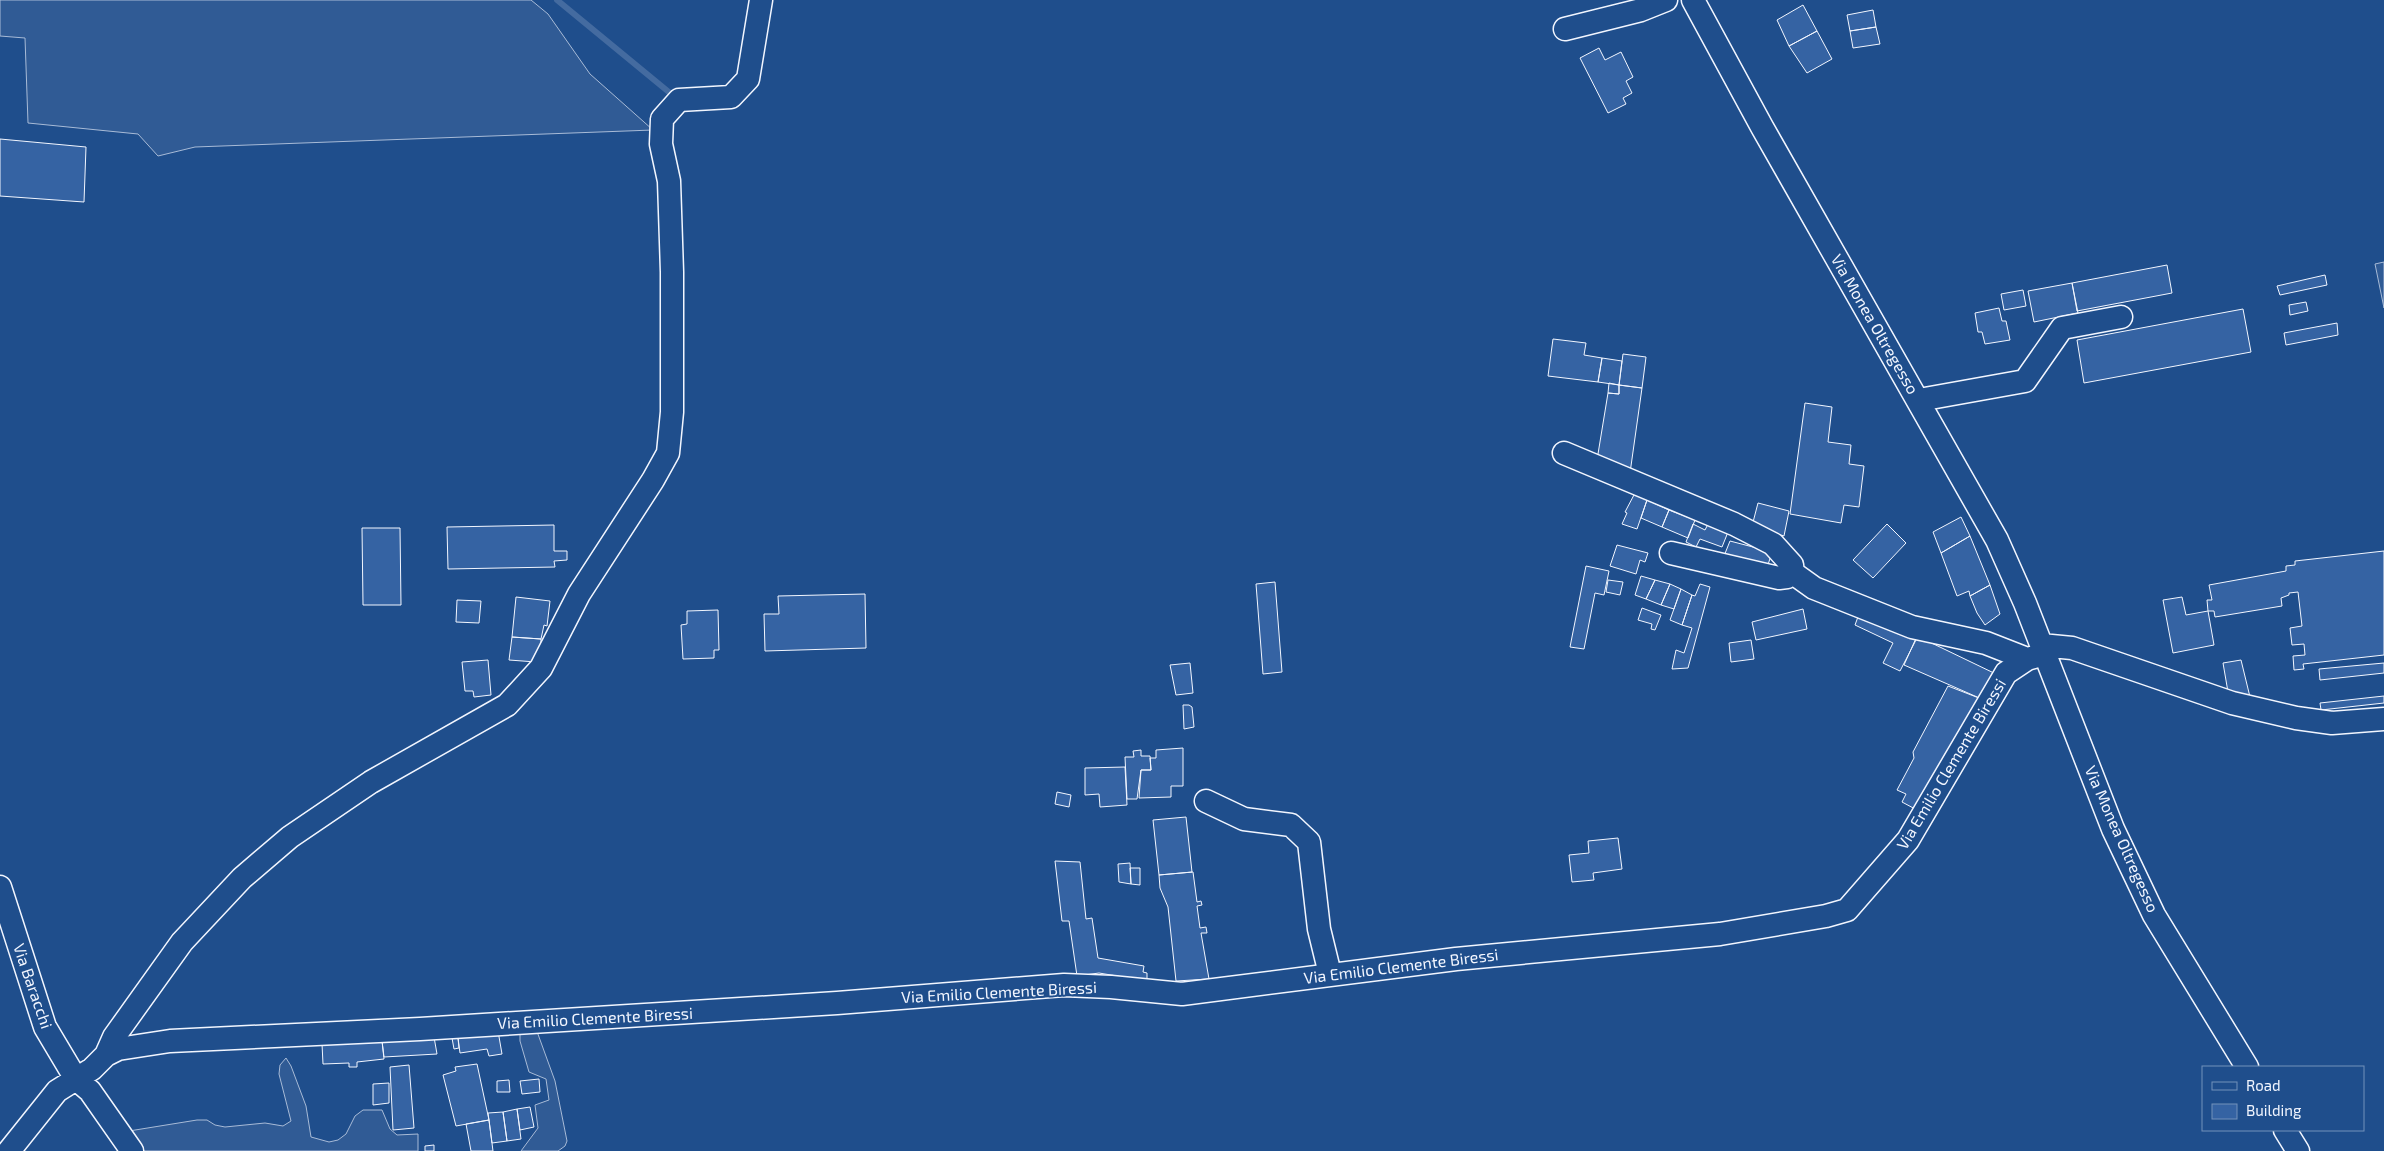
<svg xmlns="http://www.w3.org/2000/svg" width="2384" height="1151" font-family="'Exo 2',sans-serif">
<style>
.built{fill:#305b95;stroke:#a8bbd7}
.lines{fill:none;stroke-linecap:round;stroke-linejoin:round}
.stream{stroke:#446ba0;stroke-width:6}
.building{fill:#3563a3;stroke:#f2f6ff}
.minor-casing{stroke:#f2f6ff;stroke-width:25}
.minor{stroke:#1f4e8c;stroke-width:22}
.labels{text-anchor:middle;stroke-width:4;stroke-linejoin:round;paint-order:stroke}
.street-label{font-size:16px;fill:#f2f6ff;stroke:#1f4e8c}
</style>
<rect width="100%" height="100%" fill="#1f4e8c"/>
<path class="built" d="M0 0H531L548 14 590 74 653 130 195 147 158 156 138 134 28 123 25 38 0 36Z
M2384 262V308L2375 264Z
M535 1026 555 1081 567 1141 565 1146 558 1151H521L538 1128 535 1105 549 1100 546 1079 529 1072 520 1041V1035L524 1030Z
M286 1058 291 1066 306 1106 311 1137 329 1142 338 1140 346 1134 355 1116 363 1110H382L390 1129 397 1135 418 1134V1151H143L129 1131 197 1120H207L215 1125 225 1127 265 1123 283 1126 291 1121 279 1074 280 1065Z"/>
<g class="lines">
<path class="stream" d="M557 0 670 93"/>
</g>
<path class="building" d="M1803 5 1817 31 1789 46 1777 20Z
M1873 10 1876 27 1850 31 1847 15Z
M1876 27 1880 44 1853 48 1850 31Z
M1817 31 1832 59 1807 73 1789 46Z
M1599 48 1605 60 1621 52 1633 77 1626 81 1632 93 1623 98 1626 104 1608 113 1580 58Z
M0 139 86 147 84 202 0 196Z
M2167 265 2172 293 2077 311 2072 283Z
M2325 275 2327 285 2280 295 2277 286Z
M2072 283 2078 313 2034 322 2028 291Z
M2023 290 2026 306 2004 310 2001 294Z
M2306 302 2308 311 2290 315 2289 305Z
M1999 308 2002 321H2006L2010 340 1985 344 1982 332H1978L1975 313Z
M2243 309 2251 352 2084 383 2077 340Z
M2337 323 2338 335 2286 345 2284 333Z
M1553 339 1586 343 1584 355 1602 358 1598 382 1548 376Z
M1623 354 1646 357 1642 388 1619 385Z
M1602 358 1622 361 1619 385 1598 382Z
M1609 383 1619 385V394L1608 393Z
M1619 385 1642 388 1630 473 1597 460 1608 393 1619 394Z
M1805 403 1832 407 1828 442 1851 445 1849 464 1864 466 1859 507 1844 505 1841 523 1790 514Z
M1635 493 1647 500 1637 529 1622 524 1627 513 1625 512Z
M1647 500 1669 510 1662 527 1641 518Z
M1758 503 1789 511 1784 536 1752 526Z
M1669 510 1695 520 1688 538 1662 527Z
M1961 517 1970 536 1941 553 1933 532Z
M1693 524 1705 530 1708 524 1728 532 1722 547 1700 539 1696 547 1686 542Z
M1887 524 1906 543 1873 578 1853 560Z
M554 525V551H567V560L554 561 555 567 448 569 447 527Z
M362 528H400L401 605H363Z
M1970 536 1990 585 1970 596 1969 591 1957 596 1941 553Z
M1730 541 1772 552 1767 568 1724 556Z
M1617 545 1648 553 1645 562 1640 560 1636 574 1610 566Z
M2384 551V655L2303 664 2304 669 2294 670 2293 656 2305 655 2304 644 2292 645 2290 628 2302 626 2298 592 2289 593V595L2281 598 2282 606 2215 617 2214 611H2208L2207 600H2212L2209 585 2286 571V566L2295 565V561Z
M1586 566 1609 571 1604 595 1595 593 1584 649 1570 647Z
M1641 576 1655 580 1646 599 1635 595Z
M1608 580 1623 582 1620 595 1606 592Z
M1655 580 1670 584 1661 605 1646 599Z
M1275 582 1282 672 1263 674 1256 584Z
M1670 584 1681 589 1674 609 1661 605Z
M1700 584 1710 587 1688 668 1672 669 1676 650 1684 653 1692 628 1682 625 1692 595 1695 596Z
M1990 585 2000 614 1985 625 1977 613 1970 596Z
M1681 589 1692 595 1682 625 1670 620Z
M865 594 866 648 765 651 764 614H779L778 596Z
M516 597 550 601 547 626 544 625 541 639 512 637Z
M2182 597 2186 615 2208 611 2214 645 2173 653 2163 600Z
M457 600 481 601 479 623 456 622Z
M1642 608 1661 615 1655 630 1651 629 1652 624 1638 620Z
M1803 609 1807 629 1756 640 1752 622Z
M718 610 719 650H714V658L683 659 681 625 687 624V611Z
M1859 614 1917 638 1900 671 1883 663 1893 643 1855 625Z
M1917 636 1998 675 1984 700 1904 665Z
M512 637 541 639V654L536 662 509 660Z
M1751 640 1754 659 1731 662 1729 643Z
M488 660 491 695 474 697 473 691H465L462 662Z
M2241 660 2250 697 2228 692 2223 663Z
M1190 663 1193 693 1176 695 1170 665Z
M2384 663V673L2320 680 2319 669Z
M1948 686 1984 700 1917 810 1902 802 1906 794 1897 790 1914 758 1913 752Z
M2384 696V703L2321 710 2320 703Z
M1183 705H1189L1192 707 1194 727 1184 729Z
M1183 748V786H1171V797L1139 798 1141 770H1151L1150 758H1156V750Z
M1141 750V756H1150L1151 770H1141L1137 799H1127L1125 757H1134L1133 751Z
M1125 767 1127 805 1100 807 1099 794 1085 795V768Z
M1057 792 1071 795 1069 807 1055 804Z
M1186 817 1192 872 1159 875 1153 820Z
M1618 838 1622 869 1593 873 1594 880 1572 882 1569 855 1589 853 1588 841Z
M1055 861 1080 862 1086 919 1092 918 1098 958 1144 966 1143 972 1147 973V981L1099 973 1077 976 1069 921H1062Z
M1130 863 1131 884 1119 882 1118 864Z
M1130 868H1140V885L1131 884Z
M1193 872 1197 902 1201 901 1202 905 1197 906 1200 928 1206 927 1207 933H1201L1209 979 1176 981 1168 907 1160 888 1159 875Z
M498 1031 502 1054 489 1056 487 1049 460 1053 458 1038Z
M434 1037 437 1054 384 1057 382 1041Z
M452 1038H458L459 1048 454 1049Z
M382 1041 384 1059 357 1062V1067H349V1063L323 1064 322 1044Z
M477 1064 489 1120 456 1126 443 1075 456 1071 455 1067Z
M409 1065 414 1128 393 1130 390 1067Z
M539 1079 540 1092 522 1094 520 1081Z
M509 1080 510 1092H497V1081Z
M389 1083V1103L373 1105V1084Z
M530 1107 534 1127 520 1130 517 1109Z
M517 1109 521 1139 507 1141 503 1112Z
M503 1112 507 1141 492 1143 488 1113Z
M489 1120 493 1151H471L466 1124Z
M434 1145V1151H425V1146Z"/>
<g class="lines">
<g class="minor-casing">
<path id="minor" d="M1693 0 1762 127 1997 540 2025 603 2113 829 2154 915 2247 1067
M1565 29 1641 10 1666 0
M1919 400 2025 381 2062 328 2121 317
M1564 453 1734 524 1773 544 1792 565 1793 573 1814 588 1912 627 1986 643 2027 659 2038 656
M1671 553 1779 578 1787 577 1793 573
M2041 645 2072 648 2232 703 2296 718 2332 723 2384 719
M1206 801 1244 819 1291 825 1309 842 1319 929 1330 974
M0 887 45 1027 76 1079 90 1091 132 1151
M106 1055 118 1049 170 1041 420 1029 837 1003 1064 985 1111 987 1182 994 1456 959 1720 934 1826 916 1847 910 1908 840 2006 673 2027 659
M2285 1130 2298 1151
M9 1151 57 1091 92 1069 106 1055 114 1037 182 942 242 878 290 837 371 782 507 705 541 668 579 594 653 480 668 453 672 412V272L669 181 661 144 662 119 679 100 731 97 748 79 761 0"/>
</g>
<use href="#minor" class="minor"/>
</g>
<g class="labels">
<g class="street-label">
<text transform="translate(1875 324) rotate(60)" y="6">Via Monea Oltregesso</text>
<text transform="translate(1951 764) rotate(-59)" y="6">Via Emilio Clemente Biressi</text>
<text transform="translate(2122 839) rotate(66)" y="6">Via Monea Oltregesso</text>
<text transform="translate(1401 966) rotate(-7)" y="6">Via Emilio Clemente Biressi</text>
<text transform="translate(33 986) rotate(71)" y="6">Via Baracchi</text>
<text transform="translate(999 992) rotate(-3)" y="6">Via Emilio Clemente Biressi</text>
<text transform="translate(595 1018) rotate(-3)" y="6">Via Emilio Clemente Biressi</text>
</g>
</g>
<rect x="2202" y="1066" width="162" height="65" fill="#1f4e8c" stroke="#7391ba"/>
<rect x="2212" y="1082" width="25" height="8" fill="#1f4e8c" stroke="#7391ba"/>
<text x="2246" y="1091" font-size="15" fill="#f2f6ff">Road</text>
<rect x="2212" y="1104" width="25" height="15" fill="#3563a3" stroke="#7391ba"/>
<text x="2246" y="1116" font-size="15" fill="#f2f6ff">Building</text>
</svg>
